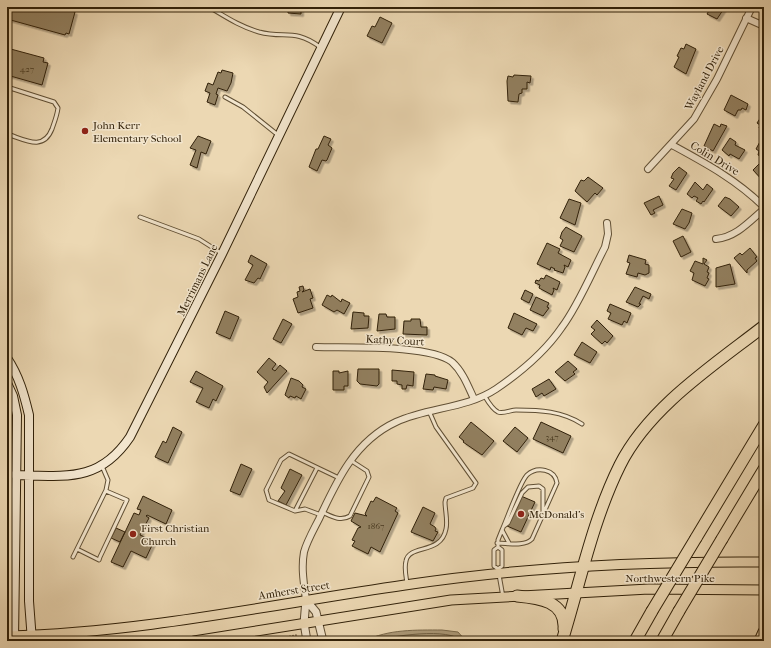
<svg xmlns="http://www.w3.org/2000/svg" width="771" height="648" font-family="'IM FELL French Canon',serif">
<style>
.water{fill:#ac9a79;stroke:#7b6a4c}
.lines{fill:none;stroke-linecap:round;stroke-linejoin:round}
.shore{stroke:#6e5e41;stroke-width:1}
.building{fill:#928061;stroke:#312109;filter:url(#shadow)}
.service-casing{stroke:#604f34;stroke-width:5}
.minor-casing{stroke:#604f34;stroke-width:8}
.tertiary-casing{stroke:#604f34;stroke-width:9}
.secondary-casing{stroke:#312109;stroke-width:10}
.primary-casing{stroke:#312109;stroke-width:11}
.motorway-casing{stroke:#312109;stroke-width:13}
.path{stroke:#312109;stroke-width:1.5;stroke-dasharray:1 2;stroke-linecap:butt}
.service{stroke:#f3e6ce;stroke-width:3}
.minor{stroke:#f3e6ce;stroke-width:6}
.tertiary{stroke:#f3e6ce;stroke-width:7}
.secondary{stroke:#f3e6ce;stroke-width:8}
.primary{stroke:#ecd8b3;stroke-width:9}
.motorway{stroke:#ecd8b3;stroke-width:11}
.motorway-bridge-casing{stroke:#312109;stroke-width:13;stroke-linecap:butt}
.motorway-bridge{stroke:#ecd8b3;stroke-width:11}
.poi-dot{fill:#8f2418;stroke:#f3e6ce;stroke-width:1.5}
.labels{text-anchor:middle;stroke-width:3;stroke-linejoin:round;paint-order:stroke}
.number-label{font-size:9px;fill:#49391f}
.street-label{font-size:11px;fill:#312109;stroke:#f3e6ce}
.poi-label{font-size:11px;fill:#312109;stroke:#f3e6ce;text-anchor:start}
</style>
<defs>
<filter id="shadow"><feDropShadow dx="2.5" dy="2.5" stdDeviation="0" flood-color="#0004"/></filter>
</defs>
<rect width="100%" height="100%" fill="#ecd8b3"/>
<filter id="stains"><feTurbulence type="fractalNoise" baseFrequency=".005" numOctaves="4"/><feColorMatrix values="0 0 0 0 .2 0 0 0 0 .09 0 0 0 0 .02 0 0 0 .5 -.17"/></filter>
<radialGradient id="worn" r=".72"><stop offset=".6" stop-color="#630" stop-opacity="0"/><stop offset="1" stop-color="#630" stop-opacity=".3"/></radialGradient>
<path class="water" d="M442 630 458 632 466 641H365C388 629 417 630 442 630Z"/>
<g class="lines">
<path class="shore" d="M374 641C391 636 450 627 462 641
M396 641 442 639 455 641"/>
</g>
<path class="building" d="M7 7H57L75 12 69 34 66 33 65 35 7 19Z
M288 7H301V14L288 13Z
M711 7H725L717 19 707 14Z
M380 17 392 23 382 43 367 36 372 26 375 27Z
M686 44 696 49 686 74 674 67 679 57 677 56 681 48 684 49Z
M7 48 44 58 43 62 48 63 42 85 7 75Z
M222 70 233 73 231 83 227 91 218 88 216 94 218 95 215 105 207 102 210 93 205 91 208 83 213 85 218 72 221 73Z
M514 75 531 76 530 83 527 82V89H522V93L519 94 518 102 508 101 507 81 508 76 513 77Z
M731 95 748 104 746 110 742 108 741 110H738L735 116 724 110Z
M763 114 764 115V130L759 128 760 125 757 123Z
M714 124 720 127 721 124 727 126 713 151 704 146Z
M198 136 211 141 206 154 201 152 197 168 190 165 196 150 190 148Z
M324 136 331 139 328 145 332 148 327 160 326 161 322 160 317 171 309 167 316 149H318Z
M730 138 736 142 735 145 745 150 739 159 730 154 729 156 722 150Z
M762 138 764 139V158L758 155 759 151 756 149Z
M759 164 764 168V182L753 170Z
M679 167 687 173 676 190 669 186 674 179 671 178 673 173Z
M588 177 603 188 597 195 595 193 587 202 575 191 581 180 584 181Z
M695 182 703 190 707 184 713 189 704 202 703 201 701 204 696 201 698 198 694 196 692 198 687 194Z
M659 196 663 205 653 210 655 213 651 215 644 203Z
M725 197 730 199 739 207 731 216 718 206Z
M569 199 581 203 575 225 560 218Z
M682 209 692 213 689 223 685 229 673 224Z
M566 227 582 236 574 252 560 246 563 240 560 238 562 232Z
M683 236 691 252 681 257 673 241Z
M547 243 560 249 558 253 571 260 568 267 564 265 565 267 563 273 554 270 555 269 551 267 550 270 537 264Z
M750 248 757 257 755 258 757 261 747 270V273L734 258 740 253 742 255Z
M251 255 267 264 260 279 258 278 254 283 245 280 253 265 248 262Z
M629 255 646 260 645 264 649 265V273L645 275 638 273 637 277 626 274 630 263 627 262Z
M703 258 707 260 704 264 709 267 707 272 709 273 707 278 709 279 705 286 692 280 694 273 690 271 695 261 703 264Z
M730 264 735 284 716 287V268Z
M546 275 560 282 557 290 553 288 554 290 552 295 539 288 540 285 535 283 536 280 539 281 541 278 544 279Z
M303 286 304 290 302 292 310 289 313 298 310 299 313 308 298 313 293 299 298 297 297 292 300 291 299 287Z
M635 287 651 294 649 299 643 296 639 304H641L638 307 626 302Z
M525 290 533 294 529 303 521 299Z
M327 295 331 297 332 295 341 302 342 299 350 303 344 314 337 310 334 312 322 305Z
M536 297 549 303 547 307 549 308 543 316 530 310Z
M610 304 631 313 627 323 624 321 622 325 608 319 611 313 607 311Z
M225 311 239 317 230 339 216 333Z
M353 312 364 313V316H369L368 328 351 329Z
M514 313 537 324 533 331 526 328 522 335 508 328Z
M379 314H386L387 317H395V329L377 331Z
M283 319 292 324 281 343 273 339Z
M411 319H420L421 327H427V335L403 334 404 321H411Z
M597 320 613 336 607 343 605 341 602 344 591 334 595 330 591 327Z
M582 342 597 352 590 363 574 355Z
M269 358 276 364 272 369 275 371 280 365 287 371 267 393 264 387 268 382 257 372Z
M568 361 577 369 573 372 575 374 565 381 555 372Z
M358 369H379V384L377 386 360 384 357 381Z
M392 370 414 372 413 386 407 385 406 389H402V385L397 384V381H392Z
M196 371 223 386 216 401 213 399 209 408 196 402 203 388 190 382Z
M333 371H339V373L348 371V386H344V390H333Z
M426 374 435 375V376L448 380 446 389 434 387 433 390 423 389Z
M291 378 299 381 303 385 302 387 306 389 301 399 296 396 295 398 290 396 289 398 285 395Z
M549 379 556 389 544 396 542 393 536 397 532 389Z
M471 422 494 441 482 455 463 442 464 441 459 437Z
M541 422 571 436 563 453 533 439Z
M173 427 182 432 168 463 155 457 163 441 166 443Z
M515 427 528 438 517 452 503 441Z
M241 464 252 469 240 495 230 491Z
M290 469 302 475 286 505 278 501 285 491 281 488Z
M143 496 172 510 166 524 147 515 146 516 149 518 140 535 154 541 146 558 131 551 123 567 111 562 134 513 139 515 141 510 137 509Z
M521 496 535 502 521 532 507 526Z
M376 497 397 508 395 511 398 513 380 552 371 547 368 554 352 546 355 541 352 540 358 528 361 527 351 521 355 513 367 516 365 514 371 501 373 502Z
M423 507 435 513 430 524 435 527 436 529 435 531 438 532 433 541 411 532Z
M116 528 125 532 120 542 111 538Z"/>
<g class="lines">
<g class="service-casing">
<path id="service" d="M209 7C226 17 239 26 259 32 285 39 294 28 320 47
M7 87 54 102 58 108C57 116 54 123 52 129 43 152 24 139 7 134
M225 97 243 107 278 135
M140 217 199 239 221 253
M484 395C487 400 492 409 498 412 503 414 511 410 516 410 540 410 562 411 582 424
M295 511 317 468
M322 512C331 516 340 522 350 516L369 477 367 471 350 460
M321 515 305 509 295 511 269 500 266 490 281 460 289 454 339 478
M504 526 508 523 522 493 528 487 539 486 543 489V512
M497 543C508 543 524 547 532 539L557 483C555 469 537 466 527 475 520 482 507 519 502 530L509 543
M498 547 494 550V566L498 569 503 597
M77 549 99 560 100 557 127 500 106 491
M73 557 106 490 108 480 102 466
M498 569 502 566V550L498 547V540L502 530
M407 583C406 576 404 568 406 561 409 544 441 555 446 529 448 521 445 510 445 502L446 498 473 488 476 483 436 427 429 411"/>
</g>
<g class="minor-casing">
<path id="minor" d="M746 18 764 26
M672 145C705 163 737 180 764 207
M648 169 694 119 717 79 752 7
M716 239C736 237 749 222 764 209
M316 347C347 348 430 344 452 362 463 372 468 386 474 399
M7 474 16 475
M306 600C304 584 301 568 304 552 307 541 314 529 319 519 337 480 355 441 396 422 428 407 466 409 496 389 521 372 545 352 562 327 578 306 592 272 605 247L608 234 607 223"/>
</g>
<g class="tertiary-casing">
<path id="tertiary" d="M306 600 316 612 323 641
M306 600 304 623 307 641"/>
</g>
<g class="secondary-casing">
<path id="secondary" d="M7 358C19 376 24 394 29 415V601L32 641
M7 383 13 396 17 415 14 641
M16 475C65 476 99 483 130 437L222 254 341 7"/>
</g>
<g class="primary-casing">
<path id="primary" d="M7 636C141 633 273 604 405 585 524 567 645 561 764 562
M194 641 451 600 649 589 764 590"/>
</g>
<g class="motorway-casing">
<path id="motorway" d="M696 538 764 425
M722 539 764 469
M517 596C539 598 566 601 564 629
M562 641C580 583 593 519 620 465 649 407 714 365 764 326
M635 641 652 611
M662 641 679 611
M760 641 764 632"/>
</g>
<path class="path" d="M263 641 297 635 298 641"/>
<use href="#service" class="service"/>
<use href="#minor" class="minor"/>
<use href="#tertiary" class="tertiary"/>
<use href="#secondary" class="secondary"/>
<use href="#primary" class="primary"/>
<use href="#motorway" class="motorway"/>
<g class="motorway-bridge-casing">
<path id="motorway-bridge" d="M652 611 696 538
M679 611 722 539"/>
</g>
<use href="#motorway-bridge" class="motorway-bridge"/>
</g>
<g class="poi-dot">
<circle cx="85" cy="131" r="4"/>
<circle cx="521" cy="514" r="4"/>
<circle cx="133" cy="534" r="4"/>
</g>
<g class="labels">
<g class="number-label">
<text x="27" y="72">427</text>
<text x="552" y="440">347</text>
<text x="376" y="529">1867</text>
</g>
<g class="street-label">
<text transform="translate(704 78) rotate(-62)" y="4">Wayland Drive</text>
<text transform="translate(715 158) rotate(31)" y="4">Colin Drive</text>
<text transform="translate(197 280) rotate(-64)" y="4">Merrimans Lane</text>
<text transform="translate(395 340) rotate(3)" y="4">Kathy Court</text>
<text x="670" y="582">Northwestern Pike</text>
<text transform="translate(294 590) rotate(-9)" y="4">Amherst Street</text>
</g>
<g class="poi-label">
<text x="93" y="129">John Kerr<tspan x="93" dy="13">Elementary School</tspan></text>
<text x="529" y="518">McDonald's</text>
<text x="141" y="532">First Christian<tspan x="141" dy="13">Church</tspan></text>
</g>
</g>
<rect width="771" height="648" fill="none" stroke="#ecd8b3" stroke-width="24"/>
<rect x="8" y="8" width="755" height="632" fill="none" stroke="#312109" stroke-width="2"/>
<rect x="12" y="12" width="747" height="624" fill="none" stroke="#312109"/>
<rect width="100%" height="100%" filter="url(#stains)"/>
<rect width="100%" height="100%" fill="url(#worn)"/>
</svg>
